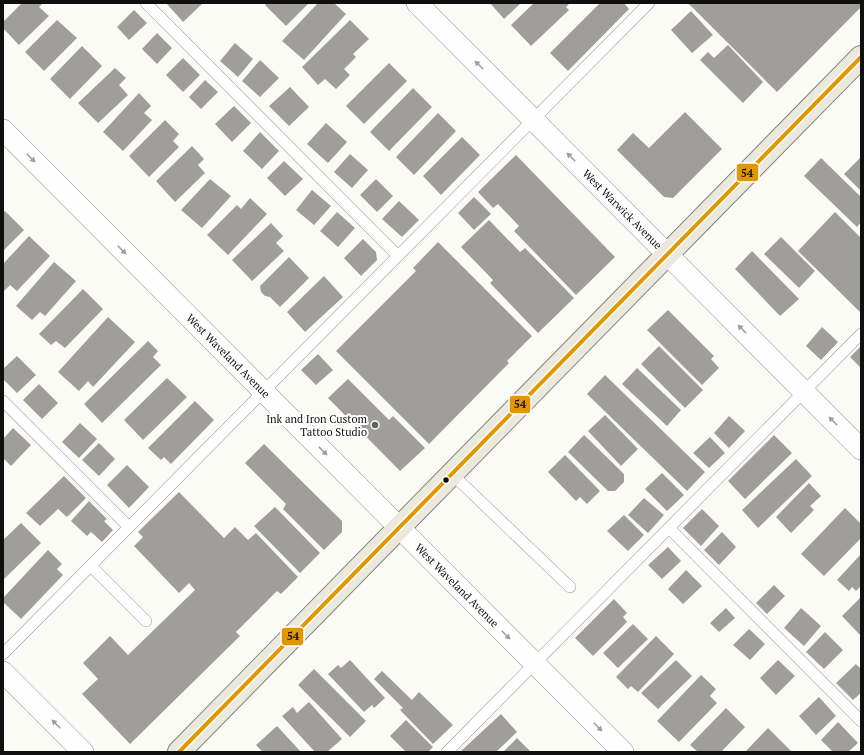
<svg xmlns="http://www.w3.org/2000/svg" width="864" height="755" font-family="'PT Serif',serif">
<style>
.building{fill:#9f9e9b}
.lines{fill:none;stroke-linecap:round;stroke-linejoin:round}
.service-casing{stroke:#959593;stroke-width:12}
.minor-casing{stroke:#959593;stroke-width:22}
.primary-casing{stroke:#838380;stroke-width:24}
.service{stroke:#fefefe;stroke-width:11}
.minor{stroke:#fefefe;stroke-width:21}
.primary{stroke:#ebe9dc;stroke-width:22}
.bus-1-casing{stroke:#fff;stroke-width:7}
.bus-1{stroke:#e09702;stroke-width:4}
.oneway{fill:#9e9e9e}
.poi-dot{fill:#626260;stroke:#fff;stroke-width:1.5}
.bus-dot{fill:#0f0f0f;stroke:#fff;stroke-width:1.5}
.labels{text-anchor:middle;stroke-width:4;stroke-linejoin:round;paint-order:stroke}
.street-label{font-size:11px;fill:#0f0f0f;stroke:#fff}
.poi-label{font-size:11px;fill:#0f0f0f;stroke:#fff;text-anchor:end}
.line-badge{stroke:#fff;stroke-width:1.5}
.pale-badge-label{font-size:11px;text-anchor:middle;font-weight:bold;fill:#111}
</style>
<rect width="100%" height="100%" fill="#fbfbf6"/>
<path class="building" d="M22 3H43L39 7 49 16 19 45 3 28V22Z
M168 3H201L202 4 183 22 167 4Z
M267 3H309L286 26 265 5Z
M318 3H334L346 14 304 60 282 41Z
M490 3H521L504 19Z
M534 3H570L566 7 569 10 531 46 511 25Z
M600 3H624L629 9 568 71 550 53Z
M688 3H861V7L777 92Z
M134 10 147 23 129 40 117 27Z
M691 11 713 35 692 53 671 30Z
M57 20 77 38 44 71 25 52Z
M350 20 369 39 353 54 356 57 344 69 350 75 336 89 325 79 318 85 302 67Z
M157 33 172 48 157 64 142 49Z
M235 43 253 59 238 77 220 61Z
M728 45 763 82 743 103 700 60 708 52 714 58Z
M82 46 102 66 70 99 50 79Z
M183 58 200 75 183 92 166 75Z
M260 60 279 78 260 97 242 81Z
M389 63 407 81 364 124 346 106Z
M115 68 126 78 119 85 128 95 98 123 78 103Z
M205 80 218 92 201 109 189 97Z
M290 87 309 107 289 126 269 106Z
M413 88 432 107 389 151 370 132Z
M139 93 151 106 144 113 152 120 123 151 103 132Z
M234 106 251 123 232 142 215 124Z
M685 112 722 149 673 198 664 197 617 150 633 133 649 148Z
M438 113 456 131 414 175 396 157Z
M165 120 179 134 173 141 179 147 149 177 129 156Z
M326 123 347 142 328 163 307 144Z
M260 132 279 151 262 169 243 151Z
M462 137 480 155 441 195 423 176Z
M192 146 204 159 198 165 205 173 175 202 156 181Z
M350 154 368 170 352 188 334 172Z
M516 155 615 257 576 295 514 231 519 226 498 204 493 208 478 192Z
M861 157V191L844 174Z
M821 158 861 197V222L857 227 804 176Z
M284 161 303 179 285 196 267 178Z
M210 179 231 196 202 228 181 210Z
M376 179 393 196 377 212 360 195Z
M312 190 331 206 314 225 296 210Z
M474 197 491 214 474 230 458 213Z
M250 198 267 214 228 255 207 235 237 205 241 209Z
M399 201 419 220 402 237 382 219Z
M5 211 24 230 3 251V212Z
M337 212 355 228 338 247 320 231Z
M835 212 861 238V313L798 251Z
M489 220 520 252 525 248 574 298 538 333 490 283 493 280 461 247Z
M271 223 283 236 276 243 284 251 252 281 232 260Z
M29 236 50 256 17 291 10 285 3 292V264Z
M781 237 815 271 799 288 764 254Z
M363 239 376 252 377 260 361 276 344 258Z
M438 242 532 336 507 361 509 363 429 444 336 351 416 271 413 268Z
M752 251 799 299 780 316 735 269Z
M289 257 309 278 280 307 270 297 265 296 261 292 260 286Z
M54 262 76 281 45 316 40 312 32 320 16 306Z
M324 276 343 297 305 332 287 312Z
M83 289 103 309 65 348 56 341 51 345 39 334Z
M668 310 714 356 711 359 719 368 702 385 647 330Z
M108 317 135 342 93 387 88 381 79 391 58 372Z
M822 327 838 342 821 360 806 346Z
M148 341 158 351 153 357 161 365 102 423 84 404Z
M659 346 703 390 685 408 641 364Z
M861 346V368L850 357Z
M318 354 333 370 316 385 301 370Z
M17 356 36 375 17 393 3 379V369Z
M637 368 681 410 667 426 622 384Z
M605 375 705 472 687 491 587 394Z
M167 378 187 397 143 440 124 420Z
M348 379 389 420 393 416 425 448 400 471 328 398Z
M39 384 58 403 42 419 23 400Z
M195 401 214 420 171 464 164 457 161 460 148 448Z
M605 415 638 449 621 466 588 431Z
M729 416 745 431 729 448 714 433Z
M80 423 97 439 79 458 62 442Z
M13 428 31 445 11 466 3 458V439Z
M584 435 624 474V482L615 491H608L568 452Z
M774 435 792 453 745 499 728 481Z
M710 437 725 453 709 468 693 453Z
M99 443 115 459 99 476 82 460Z
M264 444 342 521V532L324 550 283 509 286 504 245 463Z
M565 455 600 491 587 504 580 497 576 501 548 472Z
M796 459 812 476 758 528 742 510Z
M127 465 149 487 129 508 107 485Z
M662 473 684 495 667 511 645 489Z
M64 476 86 498 67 517 58 509 40 526 26 513Z
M809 483 821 496 810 506 814 510 791 533 776 517Z
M179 492 224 538 235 527 248 540 256 533 298 577 281 594 277 591 236 632 240 636 130 744 82 694 98 679 83 663 110 636 128 655 195 590 189 583 179 593 134 546 143 537 138 532Z
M644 498 664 515 648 533 628 515Z
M89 501 107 519 104 521 113 530 102 542 91 532 87 536 71 521Z
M275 507 320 553 300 573 254 526Z
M845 508 861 524V538L824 576 801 554Z
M702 509 719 526 701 546 683 528Z
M624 515 644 535 628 551 607 531Z
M21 523 41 543 3 580V540Z
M722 532 736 547 719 565 704 550Z
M668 547 681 561 662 579 648 565Z
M48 550 62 564 57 569 63 575 21 619 3 602V598Z
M861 554V586L856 591 852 587 849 591 837 580Z
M686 570 702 586 683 604 668 589Z
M774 585 785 596 767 614 756 603Z
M861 597V636L842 616Z
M614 599 627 613 623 617 627 622 593 656 575 638Z
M726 608 735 618 719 632 710 623Z
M801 608 821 626 804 646 784 628Z
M633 624 648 639 618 668 603 653Z
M749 629 765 644 750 660 733 645Z
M825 632 843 650 824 669 806 652Z
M656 636 674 654 638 692 631 686 628 689 616 677Z
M350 660 385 698 374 708 372 705 364 712 328 674 338 665 341 668Z
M676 660 692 676 658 709 641 693Z
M778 660 795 676 776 695 760 678Z
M856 664 861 669V693L853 700 836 683Z
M314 669 366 721 350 737 298 685Z
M382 671 412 700 419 692 453 725 433 744 400 710 403 708 374 679Z
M701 675 716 689 710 696 717 703 679 742 657 721Z
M819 697 836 716 816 735 799 716Z
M309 702 342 739 327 752H315L282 716 293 707 297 713Z
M726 708 745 727 721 752H698L690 745Z
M501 714 517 732 496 752H460Z
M406 720 433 747 428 752H406L390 736Z
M838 722 858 743 848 752H833L821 740Z
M277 726 301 752H263L256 745Z
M768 728 792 752H745Z
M517 738 531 752H503Z"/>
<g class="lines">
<g class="service-casing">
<path id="service" d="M146 3 398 256
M3 401 129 527
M452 474 570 587
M669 528 861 721
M91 566 146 621
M3 654 649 3
M447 752 861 334"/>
</g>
<g class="minor-casing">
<g id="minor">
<path id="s1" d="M417 3 861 449"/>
<path id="s2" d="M3 130 623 752"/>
<path d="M3 672 83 752"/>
</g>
</g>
<g class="primary-casing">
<path id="primary" d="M179 752 861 57"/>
</g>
<use href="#service" class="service"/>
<use href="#minor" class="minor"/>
<use href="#primary" class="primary"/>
<g class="bus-1-casing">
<path id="bus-1" d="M179 752 861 57"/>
</g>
<use href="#bus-1" class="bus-1"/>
</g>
<defs><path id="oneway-solid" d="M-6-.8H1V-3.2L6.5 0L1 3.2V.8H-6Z"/></defs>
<g class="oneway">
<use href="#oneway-solid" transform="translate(479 65) rotate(-135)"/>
<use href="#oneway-solid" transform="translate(571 157) rotate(-135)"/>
<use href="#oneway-solid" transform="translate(31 158) rotate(45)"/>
<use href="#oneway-solid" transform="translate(122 250) rotate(45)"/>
<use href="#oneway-solid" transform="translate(742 329) rotate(-135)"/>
<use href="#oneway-solid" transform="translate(833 421) rotate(-135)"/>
<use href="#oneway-solid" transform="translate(323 451) rotate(45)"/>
<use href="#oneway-solid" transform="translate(506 635) rotate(45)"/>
<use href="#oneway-solid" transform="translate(56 724) rotate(-135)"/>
<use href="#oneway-solid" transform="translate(598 727) rotate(45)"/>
</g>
<circle class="poi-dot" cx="375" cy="425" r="4"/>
<circle class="bus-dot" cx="446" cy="480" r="3.5"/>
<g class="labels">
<g class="street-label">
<text dy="4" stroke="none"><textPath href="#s1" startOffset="291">West Warwick Avenue</textPath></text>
<text dy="4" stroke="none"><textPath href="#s2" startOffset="319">West Waveland Avenue</textPath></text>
<text dy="4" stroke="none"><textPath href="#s2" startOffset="643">West Waveland Avenue</textPath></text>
</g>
<g class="poi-label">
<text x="367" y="423">Ink and Iron Custom<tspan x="367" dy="13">Tattoo Studio</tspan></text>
</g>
</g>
<g class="line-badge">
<rect x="736" y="163" width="23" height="19" rx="4" fill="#e09702"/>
<rect x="509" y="395" width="22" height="19" rx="4" fill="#e09702"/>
<rect x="281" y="627" width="23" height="19" rx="4" fill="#e09702"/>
</g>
<g class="pale-badge-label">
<text x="747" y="177">54</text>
<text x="520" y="408">54</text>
<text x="293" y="640">54</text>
</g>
<rect width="864" height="755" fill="none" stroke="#0f0f0f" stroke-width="8"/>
</svg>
